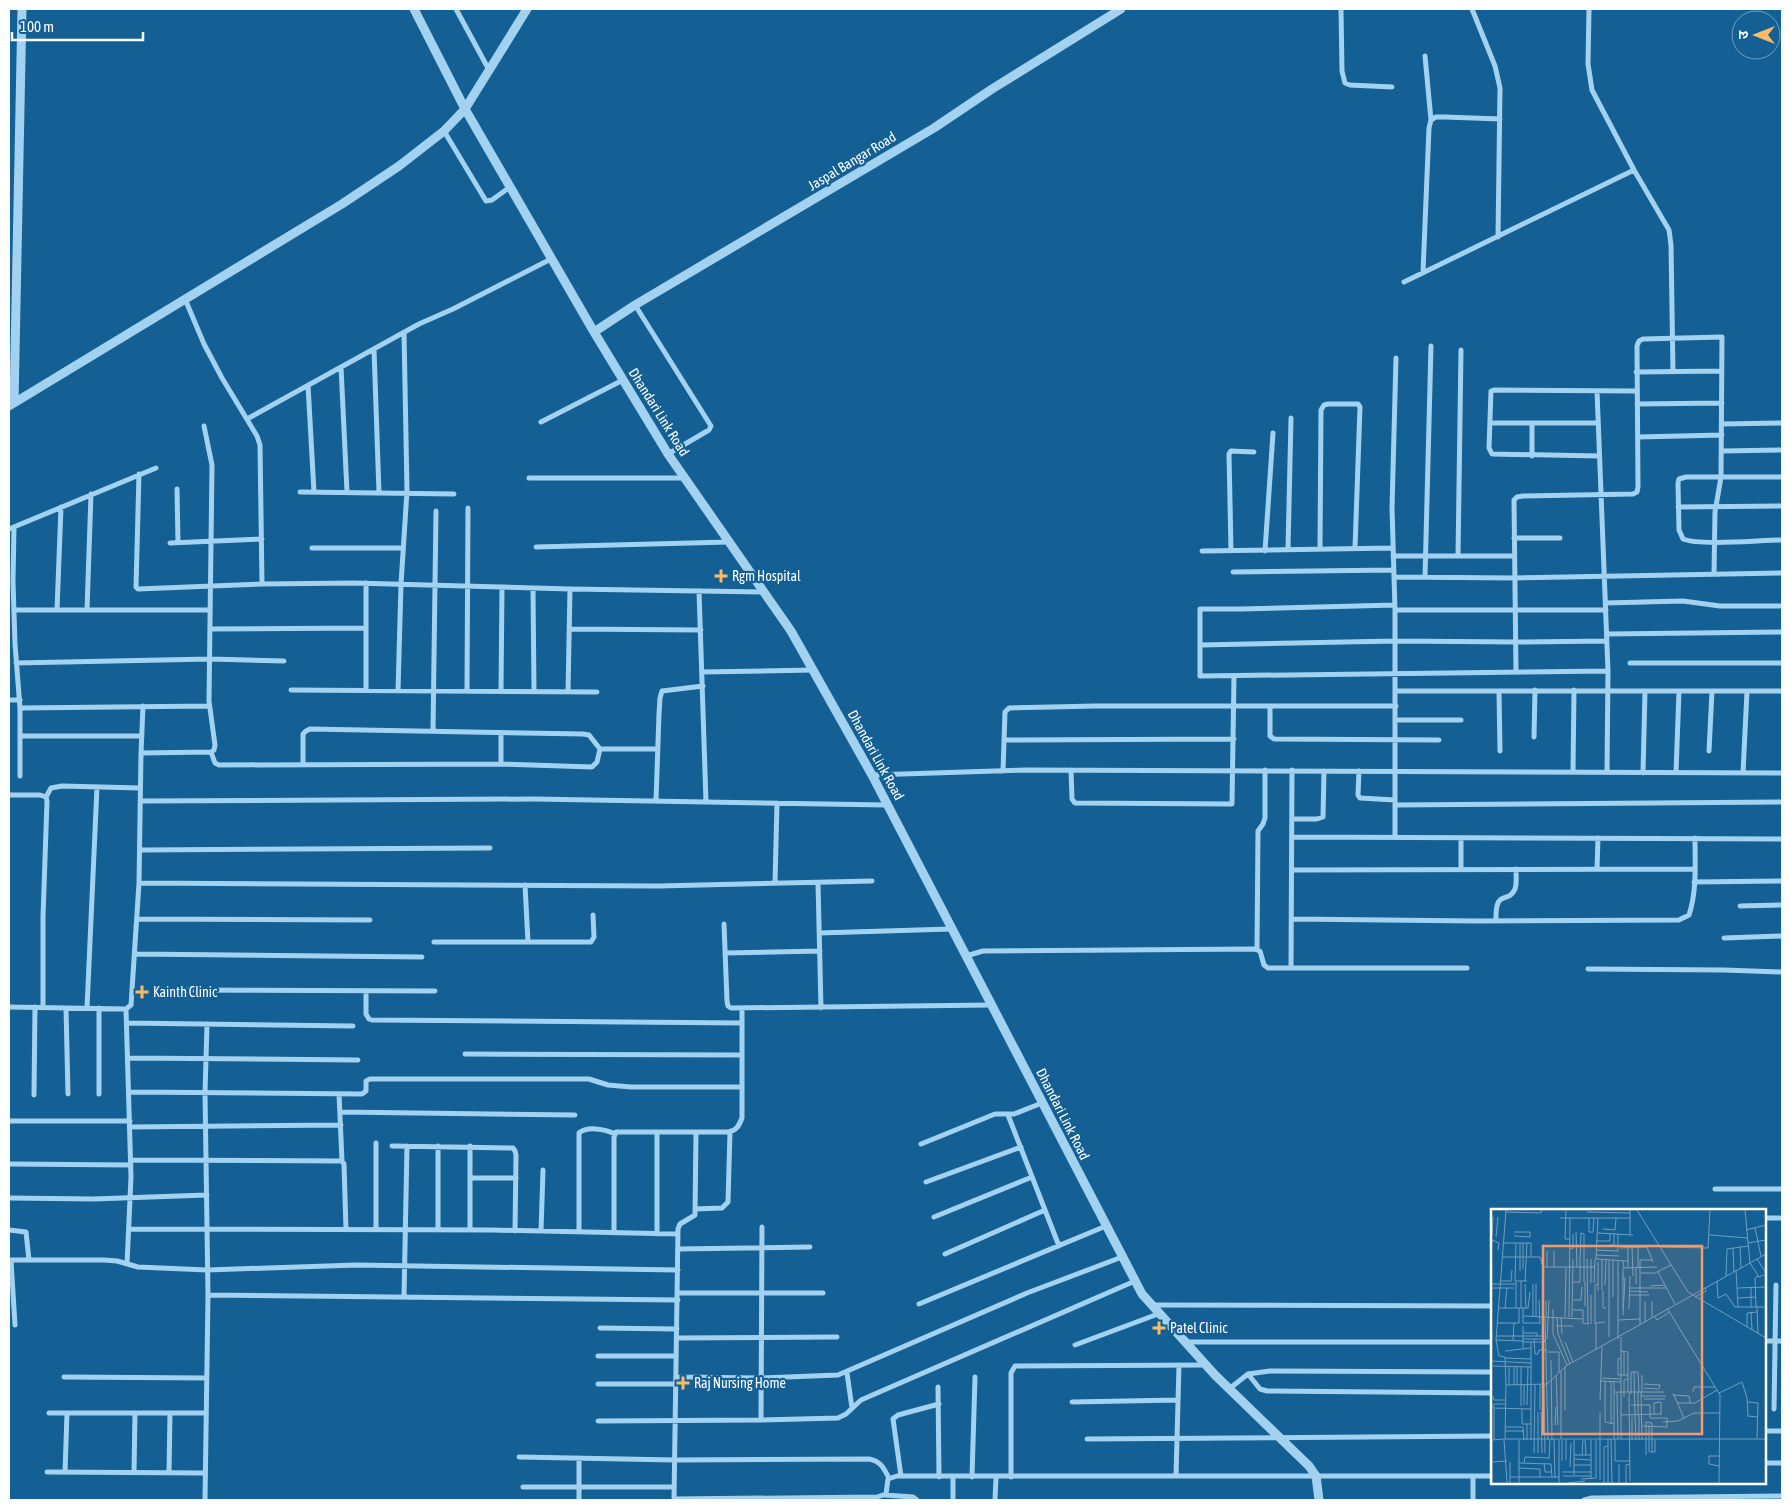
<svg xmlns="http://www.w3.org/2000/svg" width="1791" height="1509" font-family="'Asap Condensed','Noto Sans Devanagari',sans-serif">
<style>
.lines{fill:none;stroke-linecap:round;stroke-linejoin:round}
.minor{stroke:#a3d2f1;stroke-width:5}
.tertiary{stroke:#a3d2f1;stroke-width:9}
.poi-dot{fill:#ffba63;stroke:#145f93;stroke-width:2}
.labels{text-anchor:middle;stroke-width:4.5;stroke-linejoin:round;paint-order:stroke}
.street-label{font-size:14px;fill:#fff;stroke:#145f93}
.poi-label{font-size:14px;fill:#fff;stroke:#145f93;text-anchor:start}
.inset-road{fill:none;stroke:#729fbe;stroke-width:1}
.view{fill:#f19b6d;fill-opacity:0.15;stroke:#f19b6d;stroke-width:2.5}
.inset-edge{fill:none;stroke:#fff;stroke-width:2.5}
</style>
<rect width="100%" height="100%" fill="#145f93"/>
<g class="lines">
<path class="minor" d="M456 9 489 70
M1341 9 1342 71 1345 83 1350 85 1392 87
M1472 9 1495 66 1500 88 1498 237
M1589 9 1588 64 1592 90 1634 170 1669 230 1671 245 1673 372
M1425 56 1431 120
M444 131 486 201 492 200 510 187
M1423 272 1429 128 1431 120 1436 117H1445L1500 119
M1404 282 1634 170
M185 299 204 344 222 378 257 436 260 445 262 584
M635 305 711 426 709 430 668 454
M374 349 379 493
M341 367 347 492
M1636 372 1722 371
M308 385 314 492
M1597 391 1608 671 1607 772
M1637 404 1722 403
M247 419 419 324 453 309 551 259
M541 422 623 380
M1490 423H1598
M1722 424 1782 423
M1638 437 1722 435
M1722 451 1782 450
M1532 456V423
M1599 456 1492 454 1489 448 1491 391 1494 390 1636 391
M139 474 136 587 138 589 262 584 354 583 570 589 763 592
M1782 477H1686L1679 479 1678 483 1679 530 1683 539C1701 546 1760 540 1782 540
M529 478H684
M177 489 178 542
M300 492 454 494
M1678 507 1782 506
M14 527 13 582 15 644 20 708V776
M9 529 156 468
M1514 538H1560
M170 543 262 539
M536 547 729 542
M312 548H403
M1288 549 1291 418
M1320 549 1321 410 1324 405 1328 404H1358L1360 407 1355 548
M1231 550 1229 454 1231 451 1254 452
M1202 551 1393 548
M1265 551 1273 433
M1393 556H1514
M1458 556 1461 350
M1233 572 1394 570
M1394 577 1515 578 1782 573
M1425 577 1431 346
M366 583V690
M533 588 534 691
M699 591 706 802
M1605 603 1683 601 1720 606H1782
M1395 605 1241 609H1200V676L1608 671
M14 610H210
M57 610 61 507
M87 610 91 494
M1395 610H1606
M210 629 366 628
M569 629 701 630
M1607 634 1782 632
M1201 645 1395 641 1516 642 1607 641
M16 663 210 659 284 661
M1630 663H1782
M702 672 813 670
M1516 672 1514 500 1517 497 1523 496 1633 494 1637 492 1638 487 1637 346 1639 341 1643 339 1722 337 1721 477 1715 512 1714 574
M291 690 597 692
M398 691 401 584 407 491 404 332
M467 691 468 508
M501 691 502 587
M1396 691H1782
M1499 691 1500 751
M568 692 570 589
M9 700H20
M1270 706V736L1274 739 1439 740
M20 708 209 706
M1396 720H1461
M433 731 436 511
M21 736H142
M1534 737 1535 690
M1004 740 1234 739
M1709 751 1712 691
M211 752 215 763 219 765 501 764 592 767 597 762 600 749
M141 753 211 752 214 750 215 745 209 701 212 465 204 426
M501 764V733
M303 765V734L306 731 310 729 583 734 589 735 600 749H657
M1071 770 1072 799 1075 803 1232 804 1234 676
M1003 771 1005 712 1009 708 1096 706H1396
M1359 771 1358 795 1360 798 1395 800
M1573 772 1574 690
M1643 773 1645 691
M1676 773 1679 691
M1743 773 1747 691
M872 775 1027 770 1782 773
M9 795H40L46 797 47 801 43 917V1007
M46 797 51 788 62 786 140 788
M140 801 534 799 887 805
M656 801 659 714 660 698 662 691 703 686
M1395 805 1782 802
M1292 819H1317L1323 817 1324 771
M1292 837 1782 839
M1395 837V610L1392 508 1396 358
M1461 838V869
M140 850 490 848
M1597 869 1598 838
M1292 870 1695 869
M1694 882 1782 881
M139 883 659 886 872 881
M775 883 777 803
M818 883 821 1008
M525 885 528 942
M1740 906 1782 905
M138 919 370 920
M1292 919 1476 921 1679 920 1689 915C1697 891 1695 863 1695 838
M1496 921C1495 887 1508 905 1515 889 1517 884 1516 875 1516 869
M724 924 727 1001 728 1006 731 1008 991 1005
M819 933 951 929
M1724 938 1782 936
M434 942H591L594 937 593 915
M1257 950 1258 831 1263 824 1265 818V770
M725 953 820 951
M136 954 422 957
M966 956 983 951 1254 949 1260 951 1264 965 1268 968H1467
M1291 968 1292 770
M1588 969 1724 970 1782 972
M158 990 435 991
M366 991V1014L369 1019 372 1020 742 1023
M9 1007 126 1009 131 1005 139 883 141 753 143 706
M66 1008 68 1094
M87 1008 97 787
M99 1008V1094
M126 1009 131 1177 127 1264
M127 1023 353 1026
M465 1054 742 1055
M128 1058 358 1060
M130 1092 362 1094 366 1091V1081L370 1079H589L608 1085 631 1087H742
M339 1094 342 1161
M34 1095 35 1007
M340 1112 575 1115
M1008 1115 1059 1246
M9 1121H130
M130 1127 341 1125
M657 1132V1234
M921 1144 995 1114H1014L1042 1103
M392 1146 513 1148 515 1151 516 1155 515 1231
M438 1146V1230
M470 1146V1230
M131 1160 342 1161 344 1164 346 1230
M9 1164 131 1165
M470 1178H516
M926 1182 1021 1147
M1715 1189H1782
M9 1198 93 1199 207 1195
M695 1209 722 1208 728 1202 730 1132
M934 1217 1032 1177
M1765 1218H1782
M129 1229 491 1230 678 1234
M9 1230 26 1232 29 1260
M376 1230V1143
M541 1231 543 1170
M579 1232V1133C587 1126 605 1129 615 1134
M614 1233V1137L616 1132H728C736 1131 739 1126 742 1118V1009
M678 1249 810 1247
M945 1254 1045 1210
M9 1260H104L117 1261 138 1267 207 1270 356 1265 678 1270
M11 1260 15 1325
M678 1293H823
M208 1295 678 1300
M404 1297 407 1146
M919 1304 1106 1226
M1151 1305 1492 1306
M600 1328 677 1329
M677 1338 837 1337
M1765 1341H1782
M1186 1342H1492
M1075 1345 1158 1314
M598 1356H676
M847 1373 852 1408
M1248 1374 1260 1389 1267 1391 1492 1393
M64 1377 206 1378
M676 1377 761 1378 838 1375 1027 1293 1122 1257
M598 1384H676
M938 1387 939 1477
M1229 1389 1248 1374 1270 1371 1492 1372
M1072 1402 1178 1400
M1774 1409 1776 1285
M49 1413H205
M761 1420 762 1227
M598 1421 761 1420 838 1418 846 1414 861 1400 1135 1281
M1765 1431H1782
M1087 1439 1492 1436
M519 1457 675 1460 869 1459C881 1461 884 1469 889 1478
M1765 1463H1782
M47 1472 205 1473
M65 1472 67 1413
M134 1472 135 1413
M169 1473 170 1413
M901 1476 893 1419 898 1415 939 1404
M1176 1476 1179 1365
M1473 1476V1500
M972 1477 975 1377
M1011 1477V1373L1015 1366 1205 1365
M523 1487H674
M885 1495 913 1497 917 1500
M674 1499 877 1497 886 1494 888 1479 897 1476H1492
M205 1500 208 1295 205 1093 207 1024
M579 1500V1458
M674 1500 678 1229 680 1224 695 1215 696 1132
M953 1500V1477
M995 1500 996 1477
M1584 1500 1592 1498 1782 1496"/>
<path class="tertiary" d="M414 9 465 109 594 332 668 454 791 631 872 775 1142 1294 1215 1375 1309 1466 1316 1476 1319 1500
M594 332 635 305 934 128 992 89 1121 9
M14 403 22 9
M9 406 342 204 399 166 444 131 465 109 527 9"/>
</g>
<g class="poi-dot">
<path d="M718.5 568.5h5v5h5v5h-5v5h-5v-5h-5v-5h5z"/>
<path d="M139.5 984.5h5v5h5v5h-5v5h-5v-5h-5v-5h5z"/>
<path d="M1156.5 1320.5h5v5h5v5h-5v5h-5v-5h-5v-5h5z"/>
<path d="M680.5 1375.5h5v5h5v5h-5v5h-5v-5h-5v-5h5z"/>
</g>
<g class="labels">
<g class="street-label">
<text transform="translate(852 161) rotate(-31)" y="5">Jaspal Bangar Road</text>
<text transform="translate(659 412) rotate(58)" y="5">Dhandari Link Road</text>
<text transform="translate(876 755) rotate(61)" y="5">Dhandari Link Road</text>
<text transform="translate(1063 1114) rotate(63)" y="5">Dhandari Link Road</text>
</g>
<g class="poi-label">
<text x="732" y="581">Rgm Hospital</text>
<text x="153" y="997">Kainth Clinic</text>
<text x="1170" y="1333">Patel Clinic</text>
<text x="694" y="1388">Raj Nursing Home</text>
</g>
</g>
<g transform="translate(1491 1209)">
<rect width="275" height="275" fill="#145f93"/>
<path class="inset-road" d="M75 1 74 30H79M146 1 197 83 275 129M254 1 259 54 268 68 275 65M15 3 50 4 51 1M96 3 139 4M69 9H139M98 9V23H102L103 9M107 9 105 50 137 52M264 19 270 47M112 20 124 21 125 9M255 21 275 16M85 23 86 58M107 24 142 26M139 26V1M219 26 256 29M1 27 2 8M23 27 39 28V23H23M5 28 7 8M105 32H119V24M12 34H40V48M25 34 24 72H36M257 34 275 31M155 36 162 53M105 37 123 36V24M141 38 142 67M147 38V59M169 38 217 39 219 1M249 38 250 59M129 39 156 38M137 39V59M242 39 243 63M79 40 82 39V25M0 41 1 31 8 34 7 41M105 41 127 42V25M63 42V58M105 46 128 47M11 48H49L52 58H103M89 50 90 24 93 25V50M93 50V73M96 50 97 115M266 50 275 64M118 51V128M122 51V88M132 52 133 59 166 58M56 58V42M132 59V100M145 59V75M32 60V34M245 61 247 98M29 62V34M167 63 184 95M150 64H164L180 56M235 67 236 40 257 37M131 69H134L132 106M9 72H20L21 61M30 72V99M34 72 36 34M226 72 227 89 235 85 244 98H275M25 73V99M82 73H89V50M100 74V50M103 74 104 50M0 75H25M34 75 35 99M42 75V107M114 76 115 51M159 77 174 76M0 79H23M139 79H176M246 79 275 78M111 81V51M107 82V53M112 82V99H115M138 82 157 83M138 86H158M204 88 215 82 214 78M247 89 265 88M48 91 49 115M82 91H90L91 78M161 92V108M154 93V113M94 97V73M260 98V78M265 98 264 69 267 67M266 98 267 125M7 99H37L39 83M14 99 16 79M32 99V114H49M176 99 229 186 228 274M62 100V125L76 156M138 100 139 67M82 101H92V114L98 115M260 103 261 121M32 107 92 110M45 107V75M163 107 166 111 179 103M54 108 57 231M55 108V92M66 108 67 125 79 155M70 108 71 125M74 108 75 59M78 108 79 9M81 108 82 50M0 110 1 130M127 111 149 110M6 114H28V99M100 115V86M104 115V76L107 75M149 116V51H161M32 117V139M65 117H82M256 118V104L266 103M32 124H46V127M6 127H54M130 128V230M32 130H50M43 130 44 145H47L48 141H56M56 130 58 91M127 130V51M5 131 32 132M22 132 23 114M32 133H53L54 130M74 133 82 153M105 141V114L114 113M14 142 40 139M130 142 137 143V183M133 142V166M56 143H68V163M14 149 40 150M130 149 127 150V166H137M60 151 61 231M0 152 40 154M2 157 40 158M70 162V230M143 163 144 206M65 166 67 216M151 166V183M111 169 130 170M109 172 130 173M114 172V213L123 215M120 173V215M53 175 54 244M153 175 169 176 168 180 153 179M15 176 14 148 8 147 5 131 15 1M18 176V158M23 176V158M26 176V158M123 183H173M126 183 127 230M138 183 139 272M147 183V205M150 183 151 231M202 183 203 178H224M182 184 193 209M228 184 251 173 256 189 257 207 266 208M140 185V163H147L148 183M182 186 198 187 199 194M2 187 3 191H15M150 187H175M133 188V171L137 170M153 190H174M109 191 111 138M257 193 267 194 266 229M186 194H204L226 181M15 195H3L2 199 40 200M33 196V176M36 196 37 158M140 196H159V209H176V218L151 217M30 197V158M31 200V215H40M49 201V176M74 201V158M47 203V244M163 205V194L170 193V206M130 206 170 205M144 206 145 231M141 208V231M172 213 187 212 203 204H229M36 215V231M64 216 65 198M158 216V243M14 218H32L33 231M14 222H33M14 230H275M63 230 64 268M120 230 121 274M123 230V173M124 230V252H139M0 231 14 230 15 176 56 175 75 157 275 45M1 231V274M3 231V200M13 231 16 274M28 231V274M40 231V133M68 231V274M71 231V252M94 231 95 246M100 231V270M148 231V205M159 243H164V231M43 244 44 176M51 244 50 203H53M83 246H100M91 246 92 231M155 246V213L161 214V243M58 250 59 231M83 250 100 251M75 251V231M1 253 16 252M28 254 60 255 61 268M33 254 34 248 58 249M53 254 54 263H61M83 256H100M228 257 218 255V247H228M79 258 80 234M28 259 49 260V268M71 263H100M83 266V231M72 267H100M19 268H68M90 270 105 269V231M109 271V204M19 274V253M77 274 94 272M113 274V238L117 237M117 274V230M128 274V255M135 274V256L139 255"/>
<path class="view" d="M52 37H211V225H52Z"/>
<rect width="275" height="275" class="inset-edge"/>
</g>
<rect width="1791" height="1509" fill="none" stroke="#ffffff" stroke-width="20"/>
<g transform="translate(1756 35) rotate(270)"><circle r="24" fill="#145f93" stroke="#729fbe"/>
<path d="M0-4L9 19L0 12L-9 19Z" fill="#ffba63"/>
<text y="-8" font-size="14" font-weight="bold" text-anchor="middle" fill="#ffffff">उ</text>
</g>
<path d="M12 32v8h131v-8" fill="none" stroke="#ffffff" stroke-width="2.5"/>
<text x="20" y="32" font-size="15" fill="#ffffff" stroke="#145f93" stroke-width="4" paint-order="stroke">100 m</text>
</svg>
